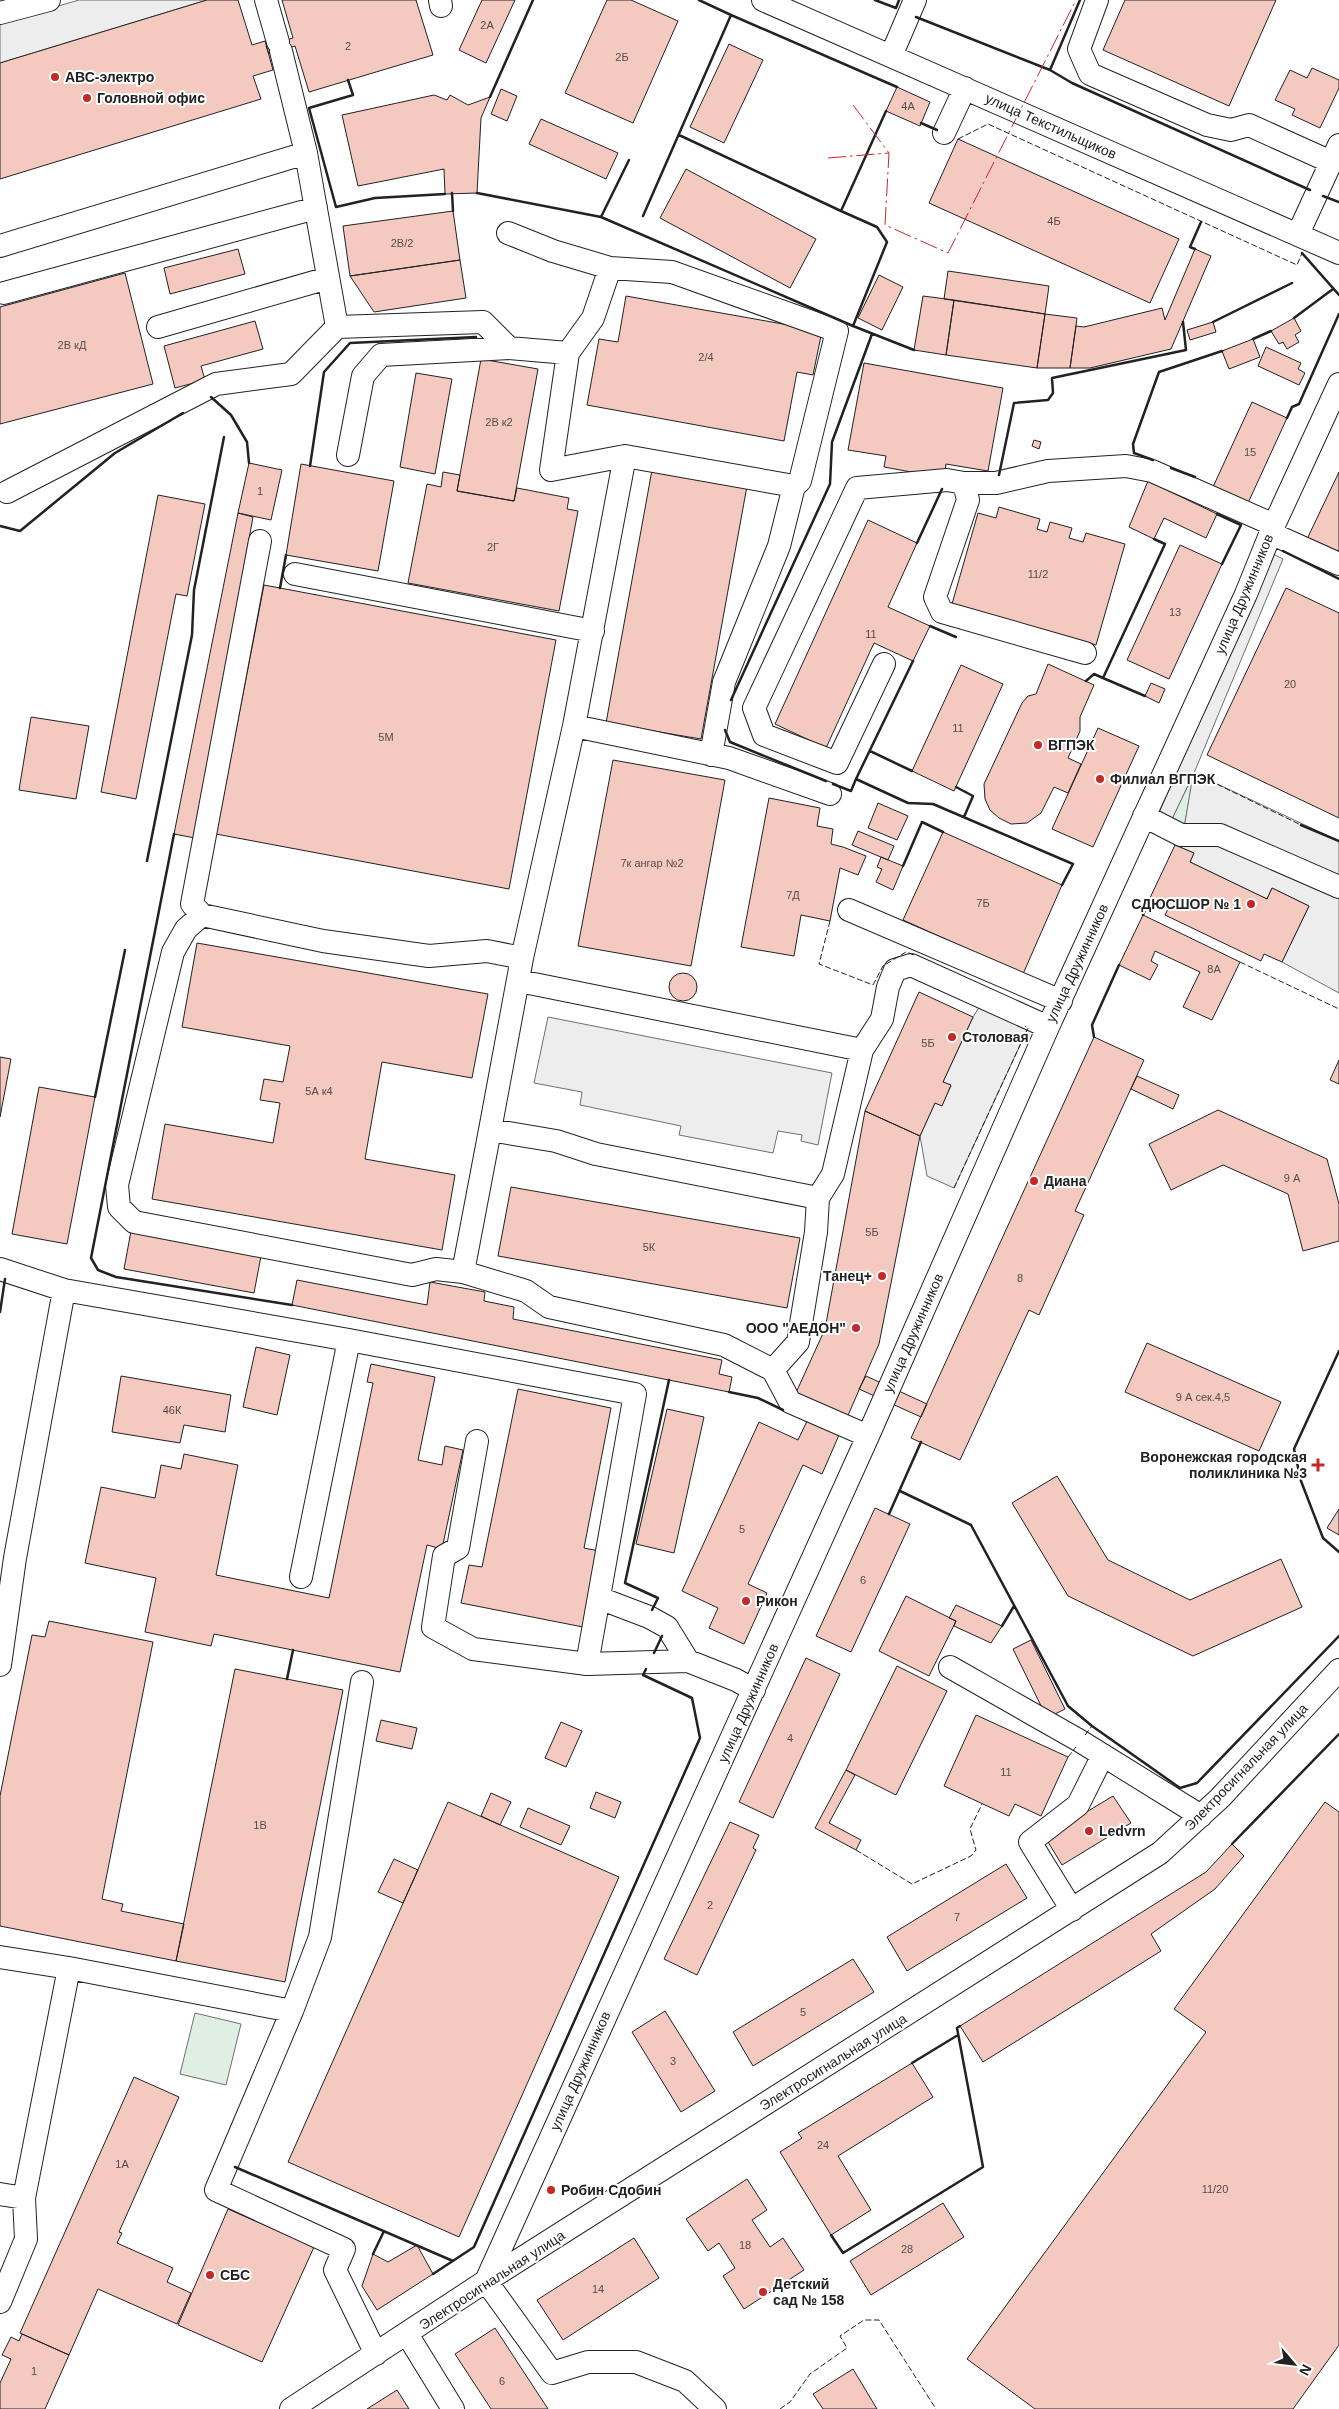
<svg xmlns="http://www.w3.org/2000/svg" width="1339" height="2409" font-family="Arial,sans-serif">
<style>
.green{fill:#e0efe3;stroke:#6f6f6f}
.parking{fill:#ededed;stroke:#6f6f6f}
.building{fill:#f3c9c0;stroke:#222}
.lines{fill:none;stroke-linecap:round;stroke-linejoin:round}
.minor-casing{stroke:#222;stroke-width:24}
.minor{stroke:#fff;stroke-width:22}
.fence{stroke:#222;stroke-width:1;stroke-dasharray:6 2.5;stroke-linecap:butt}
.wall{stroke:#222;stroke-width:2.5}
.power{stroke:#c62828;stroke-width:1;stroke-dasharray:18 4 2.5 4;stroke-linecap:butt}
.poi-dot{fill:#c62828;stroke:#fff;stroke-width:2}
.labels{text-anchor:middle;stroke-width:4;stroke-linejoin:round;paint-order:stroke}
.number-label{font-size:11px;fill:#564c4a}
.poi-label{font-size:14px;font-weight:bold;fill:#222;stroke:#fff;text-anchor:start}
.street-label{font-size:14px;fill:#222;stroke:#fff}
</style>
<rect width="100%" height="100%" fill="#fff"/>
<path class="green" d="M1194 773 1184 828 1171 821Z
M195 2013 241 2024 226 2085 180 2074Z"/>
<path class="parking" d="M79 0H207L0 63V23Z
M1273 554 1283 559 1194 773 1339 841V993L1282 962 1309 906 1272 888 1267 899 1190 862 1194 853 1175 845 1184 828 1193 775 1171 821 1158 815Z
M980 1006 1028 1028 954 1188 927 1176 920 1136 935 1103 942 1105 951 1086 943 1082 973 1017Z
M548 1017 832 1073 818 1145 801 1141 802 1135 778 1131 773 1153 679 1135 681 1126 580 1105 582 1092 534 1083Z"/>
<path class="building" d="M207 0H238L252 45 265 41 273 70 253 76 261 99 0 179V63Z
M282 0H416L433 55 309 92 295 46 269 54 266 46 293 38Z
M482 0H515L486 63 459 50Z
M607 0H631L678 21 633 123 565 93Z
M1125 0H1276L1229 106 1103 50Z
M729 44 763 60 724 143 690 127Z
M1312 68 1339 80V88L1320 128 1292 115 1295 109 1275 100 1290 70 1307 78Z
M897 87 930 102 920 126 886 111Z
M501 89 517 96 507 121 491 114Z
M434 95 447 100 450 95 468 105 490 97 481 118 477 193 445 194 444 169 358 186 342 115Z
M541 119 618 153 606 179 529 144Z
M958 139 1179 239 1150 303 929 203Z
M686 169 816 239 790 288 660 218Z
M453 211 460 260 350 276 343 226Z
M238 249 245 274 170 294 164 268Z
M1195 249 1211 256 1171 349 1090 368H1070L1076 326 1084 327 1162 308 1165 320Z
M460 260 466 298 374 312 350 276Z
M948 271 1049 286 1045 314 944 299Z
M125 273 153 384 0 424V307Z
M879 275 903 287 882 330 858 318Z
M626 296 822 331 813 375 797 372 784 441 587 405 599 339 618 342Z
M923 296 954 300 946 355 914 350Z
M954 300 1045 314 1037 368 946 355Z
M1045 314 1077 318 1070 368H1037Z
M1294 318 1301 331 1295 335 1299 342 1287 349 1283 342 1279 344 1271 331Z
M255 321 263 349 201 366 205 380 175 388 164 346Z
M1213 322 1216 332 1190 340 1187 330Z
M1253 339 1260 357 1229 369 1222 351Z
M1266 347 1301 363 1298 369 1305 373 1299 385 1258 366Z
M481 359 538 369 514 501 457 491Z
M864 363 1003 388 988 471 946 464 944 478 884 467 886 456 848 450Z
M416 373 452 379 435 474 400 467Z
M1252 402 1287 418 1248 503 1213 487Z
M1034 440 1041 442 1039 449 1032 446Z
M249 463 282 470 271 520 238 513Z
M301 464 394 481 378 571 286 555Z
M652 470 747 486 701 739 606 723Z
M443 472 460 475 457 491 514 501 517 488 569 498 567 509 578 511 559 611 408 583 427 484 441 487Z
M1339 472V554L1307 539Z
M1148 481 1217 514 1206 538 1164 518 1154 539 1129 527Z
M158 495 205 504 187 596 176 594 136 799 101 792Z
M999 507 1040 519 1037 529 1047 532 1050 522 1072 528 1069 538 1083 542 1086 533 1125 544 1096 645 952 604 978 513 996 518Z
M238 513 253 517 195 838 174 834Z
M868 520 917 543 888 607 930 626 913 661 874 643 826 748 775 724Z
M1180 545 1222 564 1169 679 1127 660Z
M264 585 556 640 509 889 216 834Z
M1286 588 1339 613V818L1207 755Z
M1048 664 1094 685 1080 717V731L1068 758 1081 764 1068 793 1054 787 1041 813 1027 823 1011 824 999 818 990 810 985 799 984 784 1022 703 1028 696 1036 694Z
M961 665 1003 684 954 791 912 771Z
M1151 683 1165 689 1159 703 1145 696Z
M31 717 89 726 76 799 19 790Z
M1098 728 1139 746 1093 847 1052 829Z
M613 760 725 780 691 966 578 946Z
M769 798 820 808 817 826 833 829 831 844 843 847 866 856 858 875 840 868 830 921 801 915 794 956 741 947Z
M878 803 908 816 897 840 868 828Z
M858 831 894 846 888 860 852 845Z
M943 832 1062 885 1023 974 903 920Z
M1175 845 1194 853 1190 862 1267 899 1272 888 1309 906 1282 962 1264 954 1261 961 1165 915 1168 909 1149 900Z
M881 857 903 866 893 890 876 882 882 869 877 867Z
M1143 915 1240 962 1212 1020 1183 1007 1200 972 1155 951 1151 961 1158 965 1150 980 1119 965Z
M197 943 488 994 472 1078 382 1062 365 1159 455 1175 442 1250 152 1199 165 1124 273 1143 280 1103 260 1100 264 1079 283 1082 290 1046 182 1027Z
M669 987a14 14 0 1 1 28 0a14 14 0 1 1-28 0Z
M919 992 973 1017 943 1082 951 1085 942 1106 935 1103 920 1136 865 1111Z
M1094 1037 1144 1060 1075 1211 1084 1215 1039 1315 1029 1310 960 1460 911 1438Z
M0 1057 11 1059 0 1117Z
M1339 1060V1084L1330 1080Z
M1137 1076 1179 1095 1173 1109 1131 1089Z
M39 1087 95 1097 67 1244 12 1234Z
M1218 1110 1327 1159 1339 1204V1241L1303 1251 1288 1194 1223 1165 1171 1190 1149 1144Z
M865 1111 920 1136 879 1344 846 1420 794 1397 825 1329Z
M511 1187 800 1238 787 1308 498 1256Z
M131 1231 261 1256 254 1293 124 1269Z
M297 1280 427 1305 430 1282 485 1292 484 1301 514 1307 513 1319 722 1360 719 1374 732 1377 729 1392 292 1305Z
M1147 1343 1281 1402 1259 1451 1125 1392Z
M256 1347 290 1355 277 1415 243 1407Z
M371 1364 435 1377 418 1460 442 1465 445 1446 463 1450 442 1549 427 1545 400 1672 214 1634 211 1646 145 1632 156 1578 85 1563 101 1487 155 1498 161 1465 181 1469 184 1454 238 1465 216 1575 329 1598 373 1383 367 1382Z
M121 1376 231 1395 225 1432 184 1425 180 1443 112 1432Z
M866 1376 927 1404 921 1417 859 1389Z
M518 1389 611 1408 584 1548 599 1551 583 1627 461 1603 469 1565 482 1567Z
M667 1409 704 1417 674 1553 636 1544Z
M807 1421 839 1435 822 1474 803 1465 748 1584 767 1593 744 1644 709 1628 718 1608 682 1591 759 1422 798 1440Z
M1057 1476 1108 1560 1190 1600 1281 1559 1302 1607 1193 1656 1068 1596 1012 1503Z
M875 1508 910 1524 851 1652 816 1636Z
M1339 1509V1535L1327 1528Z
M906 1596 956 1621 929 1676 879 1651Z
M956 1605 1002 1626 991 1643 954 1626 956 1621 949 1618Z
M49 1621 153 1642 102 1899 123 1904 121 1911 184 1924 176 1961 0 1926V1796L32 1635 45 1637Z
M1031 1640 1065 1709 1047 1718 1013 1649Z
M806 1658 840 1674 773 1818 739 1802Z
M897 1666 947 1691 896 1795 846 1770Z
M235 1669 343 1690 285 1982 176 1961Z
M976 1715 1068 1757 1041 1816 1015 1804 1009 1816 944 1786Z
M381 1720 417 1728 412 1749 376 1741Z
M561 1722 582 1731 566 1767 545 1758Z
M846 1770 855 1775 829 1823 861 1840 856 1850 815 1828Z
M596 1792 621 1802 615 1818 590 1808Z
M491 1793 511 1802 500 1825 481 1816Z
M1113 1796 1131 1823 1062 1865 1045 1837Z
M448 1802 619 1877 459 2237 288 2162Z
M1325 1802 1339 1812V2345L1293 2409H1035L967 2359 1206 2032 1174 2009Z
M528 1808 570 1826 561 1845 520 1827Z
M730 1822 759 1835 753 1848 756 1850 697 1975 664 1959Z
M1232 1844 1244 1856 1215 1889 1151 1934 1161 1951 983 2062 960 2026 1206 1872Z
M394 1859 418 1870 403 1903 378 1892Z
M1006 1864 1027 1898 907 1971 887 1937Z
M853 1959 874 1992 753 2066 733 2032Z
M665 2011 715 2091 681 2112 632 2032Z
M912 2063 933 2097 838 2156 871 2210 831 2235 780 2152 802 2138 798 2133Z
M134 2077 179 2097 119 2232 122 2233 117 2243 173 2268 167 2282 191 2293 177 2324 98 2289 69 2355 20 2333Z
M747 2179 767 2210 752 2220 770 2247 783 2238 804 2270 744 2309 723 2276 735 2268 719 2243 708 2251 686 2219Z
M943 2203 964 2237 871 2295 850 2261Z
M228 2209 314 2247 262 2362 178 2325Z
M634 2238 659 2278 563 2340 537 2300Z
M417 2245 433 2274 377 2310 362 2286 373 2254 388 2262Z
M495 2328 548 2409H491L455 2354Z
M22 2334 69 2355 45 2409H0V2383L11 2359 2 2355 11 2337 19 2341Z
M853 2369 877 2409H823L813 2394Z
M397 2390 409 2409H367Z"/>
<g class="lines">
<g class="minor-casing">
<path id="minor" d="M266 0 278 42
M440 0 441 6
M763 0 1339 253
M1097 0 1079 49 1090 74 1207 125 1231 130 1249 125 1331 162
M0 13 49 0
M281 51 306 153 337 327
M891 56 915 0
M944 133 965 88
M508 233 553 251 610 268
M1298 234 1339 145
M0 246 306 153
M4 293 316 208
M158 327 328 278
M348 455 363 376 381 355 509 348
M964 483 968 500 935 597 942 612 1085 653
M7 492 216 384 291 374 337 327 483 322 509 348 568 353
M1270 533 1339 564
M295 574 593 631
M884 664 837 763 764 735 754 708 857 488 947 480 964 483H996L1048 471 1126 466 1152 471 1274 525
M574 726 729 758 830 794
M711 755 724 682 779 546 794 486 800 481 837 331 672 272 610 268 593 318 568 353 551 470 625 456 794 486
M1144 816 1181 835H1220L1339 887
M849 910 1061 1001
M202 915 192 904 260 541
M522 958 574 726 625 456
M519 981 862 1050 833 1174 818 1198
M862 1050 882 1019 888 987 895 970 911 965 1048 1027
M0 1269 64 1290 349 1340 635 1394 587 1664 473 1649 433 1627 444 1556 458 1548 477 1441
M463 1272 490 1130
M773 1370 798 1342 816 1232 818 1198 596 1154 556 1141 490 1130 522 958 487 951 429 956 323 941 202 915 186 929 173 952 117 1185 119 1207 134 1222 412 1275 436 1269 463 1272 526 1291 549 1307 724 1345 773 1370 790 1402 868 1436
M301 1577 349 1340
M599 1598 649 1617 667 1627 688 1661
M587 1664 688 1661 736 1680 754 1690
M0 1665 15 1558 64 1290
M950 1667 1080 1741 1201 1816
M1072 1910 1030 1842 1078 1805 1103 1755
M0 1957 69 1968 292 2011 216 2190 344 2249 335 2270 376 2354
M292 2011 320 1937 362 1682
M0 2194 24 2198
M486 2281 868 1436 1048 1027 1246 594 1274 525 1339 384
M486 2281 552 2373 588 2362H636L685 2381 715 2409
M0 2302 26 2239 24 2198 69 1968
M407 2334 453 2409
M291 2409 486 2281 1160 1853 1220 1798 1339 1670"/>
</g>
<use href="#minor" class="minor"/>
<path class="fence" d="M958 139 988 124 1297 265 1302 253
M1194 773 1301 825
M830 921 819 964 873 985 883 966 906 952 914 955
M1240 962 1339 1009
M954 1188 1028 1028 1025 1026
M1085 1735 1092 1726
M1068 1757 1076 1747
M856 1850 912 1884 971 1856 976 1850 970 1829 982 1804
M780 2409 790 2402 810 2374 847 2348 840 2336 864 2320H879L936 2409"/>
<path class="wall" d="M699 0 731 15
M875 0 896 8 899 0
M1080 0 1050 70 1072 83 1310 190
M916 17 1050 70
M348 80 353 95 309 108 336 207 375 198 445 194
M490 97 533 0
M886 111 841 211 877 227 887 242 853 326 914 350
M921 123 937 130
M679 135 841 211
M452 193 453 211
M477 193 601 217 629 160
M1323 196 1339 202
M643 216 731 15 897 87
M601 217 853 326
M1195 249 1190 247 1201 222
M1302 253 1339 295
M1294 318 1333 289
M1213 322 1292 283
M1253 339 1271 331
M211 397 231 415 247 442 249 463
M1287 418 1292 407 1299 404 1339 314
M1153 460 1134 453 1133 444 1159 372 1222 351
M310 466 324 372 350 343 476 337
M1171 468 1195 477
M999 475 1014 403 1048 400 1053 393 1052 378 1186 350 1183 322
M1217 514 1241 525 1222 564
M0 526 20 531 115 453 183 413
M917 543 942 489
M1283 551 1339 579
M280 588 286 555
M930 626 956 637
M913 661 856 779 908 803 933 804 1073 864 1062 885
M1086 681 1094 674 1103 678
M1145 696 1103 678 1165 544 1154 539
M731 700 830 484 832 442 872 334
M725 730 730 742 826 781
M870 751 912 771
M833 784 851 791 856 779
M956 787 973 796 964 817
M1301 825 1339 841
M174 834 91 1258 98 1270 116 1277 292 1305
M147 861 192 635 194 590 224 437
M903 866 922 822 943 832
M1143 915 1149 900
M1094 1037 1092 1025 1119 965
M95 1097 125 950
M0 1312 5 1279
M1339 1351 1294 1449 1301 1481 1323 1538 1339 1552
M729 1392 758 1398 783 1410
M900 1491 971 1525 1068 1706 1092 1726 1180 1788 1197 1783 1339 1636
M889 1514 921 1442
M652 1610 658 1598 625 1583 669 1380
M1002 1626 1014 1606
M654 1653 662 1636
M287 1679 293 1650
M1232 1844 1339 1734
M912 2063 958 2035
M235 2167 453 2261
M831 2235 843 2253 983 2167 957 2028 960 2026
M373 2254 384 2231
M433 2274 474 2247 700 1738 692 1698 643 1675 646 1669"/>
<path class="power" d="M853 105 889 153 885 225 948 253 1076 0
M828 158 889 153"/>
</g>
<g class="poi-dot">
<circle cx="55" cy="77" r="5"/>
<circle cx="87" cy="98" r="5"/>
<circle cx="1038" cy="745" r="5"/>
<circle cx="1100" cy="779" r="5"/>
<circle cx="1251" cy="904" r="5"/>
<circle cx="952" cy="1037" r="5"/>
<circle cx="1034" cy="1181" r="5"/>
<circle cx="882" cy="1276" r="5"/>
<circle cx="856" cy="1328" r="5"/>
<path d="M1315.5 1457.5h5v5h5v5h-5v5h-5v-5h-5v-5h5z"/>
<circle cx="746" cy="1601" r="5"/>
<circle cx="1089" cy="1831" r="5"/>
<circle cx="551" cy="2190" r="5"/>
<circle cx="210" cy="2275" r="5"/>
<circle cx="763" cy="2292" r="5"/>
</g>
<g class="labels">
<g class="number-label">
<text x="487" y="29">2А</text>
<text x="348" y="50">2</text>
<text x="622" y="61">2Б</text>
<text x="908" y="110">4А</text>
<text x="1054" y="225">4Б</text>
<text x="402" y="247">2В/2</text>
<text x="72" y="349">2В кД</text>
<text x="706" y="361">2/4</text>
<text x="499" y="426">2В к2</text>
<text x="1250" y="456">15</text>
<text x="260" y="495">1</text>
<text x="493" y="551">2Г</text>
<text x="1038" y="578">11/2</text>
<text x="1175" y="616">13</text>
<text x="871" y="638">11</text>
<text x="1290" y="688">20</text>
<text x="958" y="732">11</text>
<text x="386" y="741">5М</text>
<text x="652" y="867">7к ангар №2</text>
<text x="793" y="899">7Д</text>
<text x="983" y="907">7Б</text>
<text x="1214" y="973">8А</text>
<text x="928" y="1047">5Б</text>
<text x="319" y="1095">5А к4</text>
<text x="1292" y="1182">9 А</text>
<text x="872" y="1236">5Б</text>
<text x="649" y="1251">5К</text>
<text x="1020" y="1282">8</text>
<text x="1203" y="1401">9 А сек.4,5</text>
<text x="172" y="1414">46К</text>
<text x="742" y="1533">5</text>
<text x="863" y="1584">6</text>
<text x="790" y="1742">4</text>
<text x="1006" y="1776">11</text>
<text x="260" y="1829">1В</text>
<text x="710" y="1909">2</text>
<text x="957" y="1921">7</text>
<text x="803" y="2016">5</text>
<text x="673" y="2065">3</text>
<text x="823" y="2149">24</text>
<text x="122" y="2168">1А</text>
<text x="1215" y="2193">11/20</text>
<text x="745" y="2249">18</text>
<text x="907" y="2253">28</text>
<text x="598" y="2293">14</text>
<text x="34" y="2375">1</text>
<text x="502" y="2385">6</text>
</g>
<g class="poi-label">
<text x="65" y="82">АВС-электро</text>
<text x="97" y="103">Головной офис</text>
<text x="1048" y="750">ВГПЭК</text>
<text x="1110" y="784">Филиал ВГПЭК</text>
<text x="1241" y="909" text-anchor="end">СДЮСШОР № 1</text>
<text x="962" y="1042">Столовая</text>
<text x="1044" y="1186">Диана</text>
<text x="872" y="1281" text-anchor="end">Танец+</text>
<text x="846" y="1333" text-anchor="end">ООО "АЕДОН"</text>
<text x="1307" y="1462" text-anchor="end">Воронежская городская<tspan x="1307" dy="16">поликлиника №3</tspan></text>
<text x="756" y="1606">Рикон</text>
<text x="1099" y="1836">Ledvrn</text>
<text x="561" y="2195">Робин Сдобин</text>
<text x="220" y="2280">СБС</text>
<text x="773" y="2289">Детский<tspan x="773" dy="16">сад № 158</tspan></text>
</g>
<g class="street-label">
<text transform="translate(1051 126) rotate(24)" y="5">улица Текстильщиков</text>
<text transform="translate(1244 594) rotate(-67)" y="5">улица Дружинников</text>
<text transform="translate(1077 963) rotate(-65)" y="5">улица Дружинников</text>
<text transform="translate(913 1333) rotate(-66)" y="5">улица Дружинников</text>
<text transform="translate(748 1703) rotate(-66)" y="5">улица Дружинников</text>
<text transform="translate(1246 1767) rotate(-46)" y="5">Электросигнальная улица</text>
<text transform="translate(833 2062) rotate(-32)" y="5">Электросигнальная улица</text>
<text transform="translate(580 2071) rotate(-66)" y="5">улица Дружинников</text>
<text transform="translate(492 2280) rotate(-33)" y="5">Электросигнальная улица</text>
</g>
</g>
<g transform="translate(1294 2364) rotate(118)" stroke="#ffffff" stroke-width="4" paint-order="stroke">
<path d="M0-4L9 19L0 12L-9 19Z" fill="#222222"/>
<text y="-8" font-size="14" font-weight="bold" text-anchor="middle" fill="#222222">N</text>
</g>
</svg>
